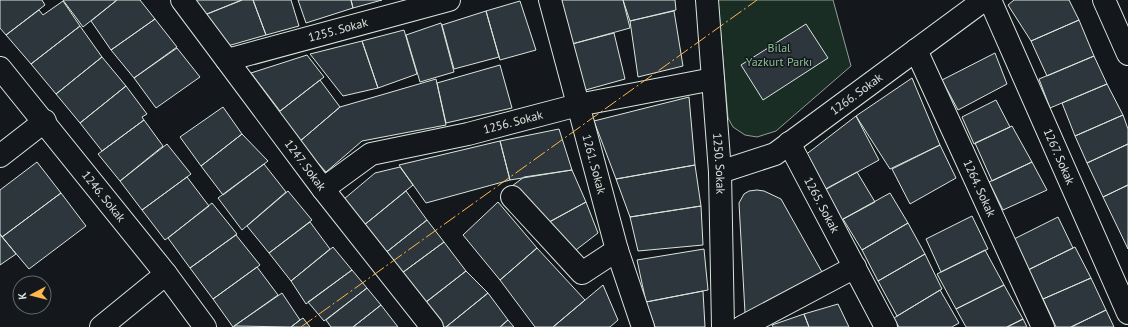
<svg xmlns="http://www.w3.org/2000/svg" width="1128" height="327" font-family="'PT Sans',sans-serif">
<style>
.green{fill:#1a2d24;stroke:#939e99}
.building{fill:#2c363c;stroke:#d8e6dc}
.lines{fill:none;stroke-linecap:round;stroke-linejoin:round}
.street-casing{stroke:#d8e6dc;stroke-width:24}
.street{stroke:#14181c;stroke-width:22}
.power{stroke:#ffb74d;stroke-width:1;stroke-dasharray:14 3 2 3;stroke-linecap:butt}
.labels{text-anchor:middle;stroke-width:3;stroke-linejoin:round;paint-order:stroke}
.street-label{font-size:12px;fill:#d8e6dc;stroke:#14181c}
.park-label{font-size:12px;fill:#8ac095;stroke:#14181c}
</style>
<rect width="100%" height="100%" fill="#14181c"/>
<path class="green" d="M718 0H833L851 66 776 131 757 137 745 135 733 127 728 118Z"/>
<path class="building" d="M0 0H42L45 5 6 35 0 28Z
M63 0H117L83 27Z
M117 0H140L155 19 111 50 91 21Z
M189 0H242L202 16Z
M242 0H253L266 35 224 47 202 16Z
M253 0H291L299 26 266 35Z
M298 0H351L353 8 306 23Z
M351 0H382L353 8Z
M561 0H623L630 28 572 44Z
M623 0H675L676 10 630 21Z
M1014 0H1069L1079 20 1031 41 1008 5Z
M63 1 80 26 31 64 6 35 39 10 43 15Z
M520 1 536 50 500 60 486 11Z
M486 11 499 57 454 69 442 25Z
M674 11 683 66 638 77 630 21Z
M155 19 177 47 134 78 111 50Z
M1079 20 1094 56 1047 76 1031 41Z
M441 23 454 72 420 82 406 35Z
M806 24 828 58 763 100 741 65Z
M80 26 102 57 56 94 31 64Z
M404 30 417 74 378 88 362 41Z
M614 33 625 79 582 91 572 44Z
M362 41 378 88 343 96 310 54Z
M177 48 200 77 156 108 134 78Z
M995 53 1007 84 958 110 942 80Z
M307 55 324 77 280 111 251 73Z
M1094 56 1107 84 1050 108 1039 79Z
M102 57 126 86 80 123 56 94Z
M500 65 512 108 446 123 437 83Z
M912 78 940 145 890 169 856 116Z
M436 79 446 125 362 141 326 172 299 142 340 107Z
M320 80 340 107 299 142 275 115Z
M1107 84 1123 115 1075 136 1062 103Z
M126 86 147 114 142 117 144 120 102 151 80 123Z
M689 97 695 165 616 179 594 121Z
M996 100 1010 127 974 144 962 117Z
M223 107 242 134 201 166 180 137Z
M1123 115 1128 129V144L1087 163 1075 136Z
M856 116 879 160 823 191 804 156Z
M144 120 163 146 120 181 98 154Z
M1012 126 1032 162 992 181 975 143Z
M559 129 572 170 510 180 500 141Z
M242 134 268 161 223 195 201 166Z
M500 141 510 180 426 203 399 165Z
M167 144 191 174 142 210 120 181Z
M1128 144V185L1103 197 1087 163Z
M940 145 956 178 910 204 892 169Z
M37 162 61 193 2 237 0 234V190Z
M1032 162 1047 190 1003 210 989 182Z
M264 164 286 192 242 230 218 198Z
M695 165 701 206 630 217 616 179Z
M400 167 413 185 363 226 344 199 375 173Z
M572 170 586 202 544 225 508 189 524 177Z
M857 172 875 202 836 223 818 193Z
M187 177 209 206 165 240 142 210Z
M1128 185V249L1103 197Z
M757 190 764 191 781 199 822 272 745 313 739 203 744 194 749 191Z
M288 191 312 220 269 253 247 226Z
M406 191 427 220 384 254 363 226Z
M61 193 86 226 29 269 2 237Z
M890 193 908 223 862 250 843 219Z
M498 202 537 248 500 280 463 235Z
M586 202 598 233 572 253 549 222Z
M212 203 237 234 190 268 168 238Z
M701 206 703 245 638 251 630 217Z
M972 216 988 249 941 272 926 239Z
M1058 217 1073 248 1028 270 1012 240Z
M427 220 444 242 402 273 384 254Z
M310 222 330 249 291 281 269 253Z
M908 223 925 254 878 281 862 250Z
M0 234 16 254 0 265Z
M236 235 260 265 213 299 190 268Z
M444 242 466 271 425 303 402 273Z
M333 247 352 270 306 304 291 281Z
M1075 247 1091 278 1043 299 1028 270Z
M537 248 585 300 553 327H535L500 280Z
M704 249 708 290 646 302 637 260Z
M985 250 1004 285 956 309 937 274Z
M925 254 942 289 897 316 878 281Z
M257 267 278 295 233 327 213 299Z
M352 270 367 288 324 321 308 302Z
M466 271 488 293 446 327H440L422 305Z
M1091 278 1106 310 1071 327H1056L1043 299Z
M603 285 618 320 610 327H553Z
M1004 285 1023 319 1007 327H966L956 309Z
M367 288 381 305 353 327H331L326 320Z
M940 290 959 323 952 327H899L894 318Z
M703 291 705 327H655L646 302Z
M282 293 300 320 291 327 234 326Z
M488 293 508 320 500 327H446Z
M838 304 849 327H809L804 314Z
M381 305 398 327H353Z
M1106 310 1114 327H1071Z
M804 314 809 327H773L772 325Z
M303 318 310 327H291L300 320Z
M1023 319 1027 327H1007Z
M508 320 514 327H500Z"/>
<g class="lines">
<g class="street-casing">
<g id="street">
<path id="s1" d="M182 0 323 189 432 327"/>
<path id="s2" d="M550 0 617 250 643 327"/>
<path id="s3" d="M707 0 720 172 723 327"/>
<path id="s4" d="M990 0 1128 313"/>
<path d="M1104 0 1128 54"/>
<path id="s5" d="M916 50 1043 327"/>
<path id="s6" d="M227 60 449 0"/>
<path id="s7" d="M0 68 166 274 205 327"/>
<path id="s8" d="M789 143 886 327"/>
<path d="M0 156 45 121"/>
<path id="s9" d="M720 172 775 154 984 0"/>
<path id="s10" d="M323 189 371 154 468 134 578 105 713 79"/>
<path d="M512 197 582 273 617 250"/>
<path d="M101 327 166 274"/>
<path d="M742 327 855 267"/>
</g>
</g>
<use href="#street" class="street"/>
<path class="power" d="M301 327 757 0"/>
</g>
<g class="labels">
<g class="street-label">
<text dy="4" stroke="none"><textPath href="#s6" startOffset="115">1255. Sokak</textPath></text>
<text dy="4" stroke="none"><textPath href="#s9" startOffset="159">1266. Sokak</textPath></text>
<text dy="4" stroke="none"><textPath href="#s10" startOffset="205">1256. Sokak</textPath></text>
<text dy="4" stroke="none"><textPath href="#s4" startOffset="171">1267. Sokak</textPath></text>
<text dy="4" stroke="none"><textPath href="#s3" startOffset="164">1250. Sokak</textPath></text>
<text dy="4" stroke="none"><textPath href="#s2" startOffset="170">1261. Sokak</textPath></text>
<text dy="4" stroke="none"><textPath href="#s1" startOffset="206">1247. Sokak</textPath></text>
<text dy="4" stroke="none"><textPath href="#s5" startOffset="152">1264. Sokak</textPath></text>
<text dy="4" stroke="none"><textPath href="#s7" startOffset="165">1246. Sokak</textPath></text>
<text dy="4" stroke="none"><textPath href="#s8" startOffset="70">1265. Sokak</textPath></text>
</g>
<g class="park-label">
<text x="779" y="52">Bilal<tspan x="779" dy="14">Yazkurt Parkı</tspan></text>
</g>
</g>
<g transform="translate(32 295) rotate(263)"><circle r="19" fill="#14181c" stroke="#626a69"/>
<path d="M0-3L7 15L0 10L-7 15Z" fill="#ffb74d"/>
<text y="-6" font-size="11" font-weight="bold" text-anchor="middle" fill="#d8e6dc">K</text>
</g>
</svg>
